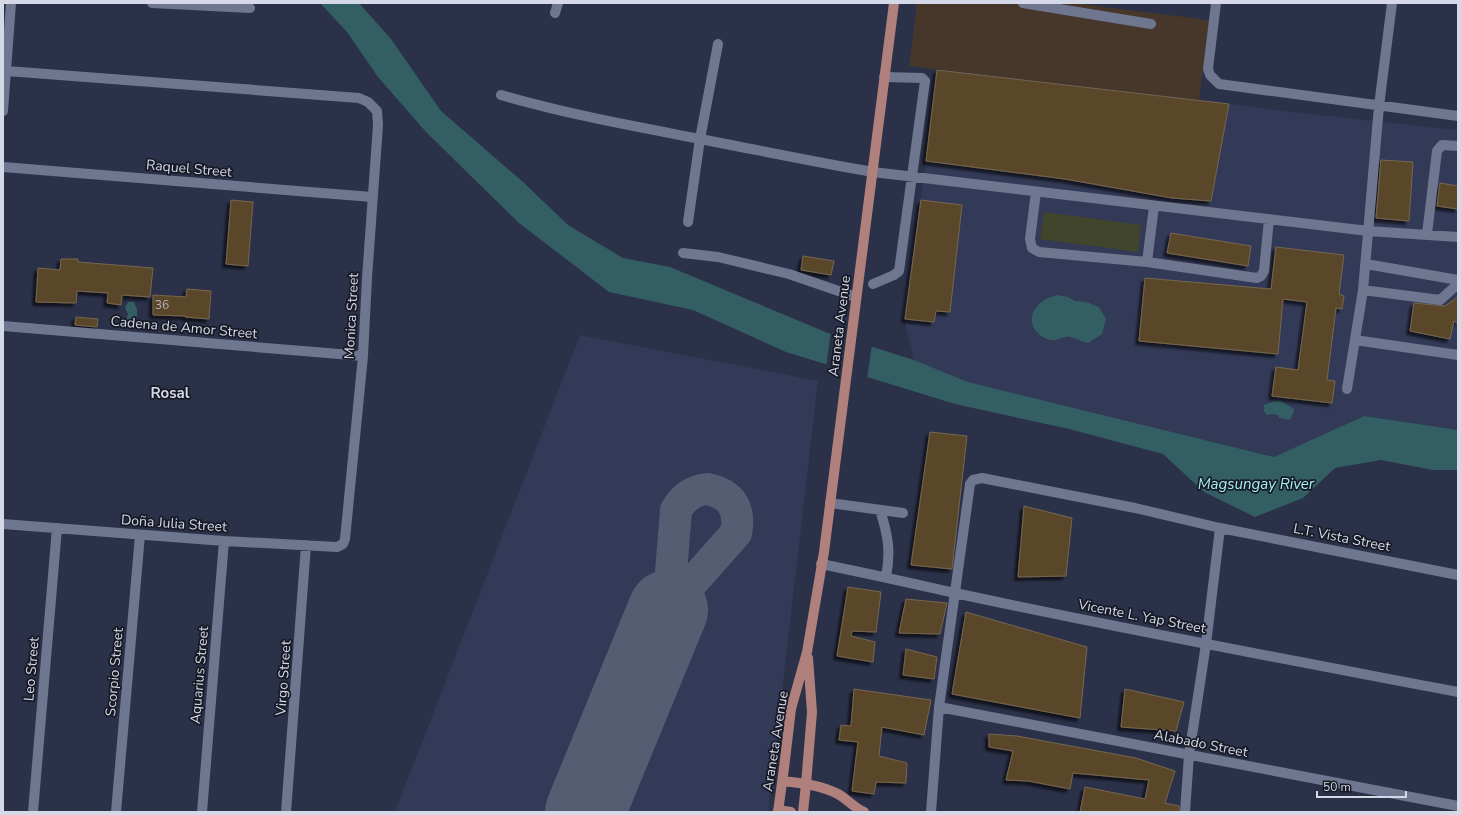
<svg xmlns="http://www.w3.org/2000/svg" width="1461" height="815" font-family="'Nunito Sans',sans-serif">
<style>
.built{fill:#333a57}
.industrial{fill:#47372b}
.green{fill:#40452b}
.water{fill:#335e64}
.pier{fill:#2b3148}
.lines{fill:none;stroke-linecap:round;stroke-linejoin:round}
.taxiway{stroke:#565c71;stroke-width:32}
.runway{stroke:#565c71;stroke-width:80}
.building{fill:#5a472c;stroke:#77664e;filter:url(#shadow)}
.minor{stroke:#6e7690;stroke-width:10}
.major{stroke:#b0807c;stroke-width:10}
.labels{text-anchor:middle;stroke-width:3.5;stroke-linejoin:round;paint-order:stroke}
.number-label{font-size:12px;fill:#b6b4b8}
.street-label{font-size:14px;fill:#d4d8e7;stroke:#171a24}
.neighbourhood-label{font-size:15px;font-weight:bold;fill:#d4d8e7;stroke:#171a24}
.water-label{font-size:15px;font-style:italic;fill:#a2f1fc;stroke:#171a24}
</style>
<defs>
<filter id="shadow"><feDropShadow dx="-3.5" dy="3.5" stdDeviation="1" flood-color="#0009"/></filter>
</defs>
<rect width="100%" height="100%" fill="#2b3148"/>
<path class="built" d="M937 70 1229 104 1283 111 1458 130V430L1364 416 1275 457 968 382 914 360 903 315 926 161Z
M580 335 818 381 768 812H395Z"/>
<path class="industrial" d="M917 3H1073L1209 20 1199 100 909 66Z"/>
<path class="green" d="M1044 212 1141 225 1138 252 1040 239Z"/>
<path class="water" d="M320 3H359L391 39 441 111 523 182 568 225 623 258 670 267 828 333 914 360 968 382 1274 457 1364 416 1458 430V470H1433L1381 460 1335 468 1303 498 1255 517 1204 492 1163 454 1069 429 955 404 786 352 693 310 609 292 519 223 426 132 378 77 347 32Z
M1057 295 1068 297 1075 301 1086 302 1099 307 1106 319 1102 334 1088 343C1082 342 1076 338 1070 337 1065 335 1058 341 1052 340 1040 339 1028 326 1033 313 1038 302 1046 298 1057 295Z
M128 302H134L137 309V316L132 322 126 320 128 314 125 308Z
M1279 400 1294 409V411L1290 420 1279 418 1278 415 1272 414 1267 415C1264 412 1263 410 1264 405Z"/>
<path class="pier" d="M831 331 872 344 867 379 826 367Z"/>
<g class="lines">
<path class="taxiway" d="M707 489C731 494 741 508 736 533L668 610 676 510C684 497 692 491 707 489Z"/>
<path class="runway" d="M585 812 668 610"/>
</g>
<path class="building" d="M937 70 1229 104 1211 201 1172 198 1065 179 926 161Z
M1381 160 1413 162 1409 221 1376 218Z
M1440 183 1458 186V209L1437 206Z
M231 200 253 202 248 266 226 264Z
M921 200 962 205 950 312 936 311 934 322 905 319Z
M1171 233 1251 246 1248 266 1167 253Z
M1276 247 1344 255 1339 294 1344 296 1342 309 1336 308 1327 380 1335 381 1332 403 1272 396 1276 367 1298 370 1307 302 1283 299 1278 354 1139 341 1145 278 1271 289Z
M803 256 834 261 831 275 801 270Z
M61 259H78V262L153 268 150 297 122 295 121 305 107 303 108 293 77 291 76 303 36 302 38 268 60 270Z
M187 289 211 291 209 319 185 317V316L153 315V295L186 297Z
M1458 297V323L1454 321 1450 339 1410 331 1414 303 1445 306Z
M76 317 98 319 97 327 75 325Z
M930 432 967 436 952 569 911 565Z
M1024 506 1072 518 1066 576 1018 577Z
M848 587 881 592 876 632 852 631 851 636 875 642 873 662 837 656Z
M906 599 947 603 940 634 899 633Z
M966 612 1087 647 1080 718 952 694Z
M906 649 937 657 934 679 903 675Z
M854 689 931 700 924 735 882 727 879 756 907 763 906 783 876 782 874 794 852 791 858 742 839 740 841 725 851 726Z
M1125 689 1184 702 1176 731 1121 727Z
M989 734 1017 736 1136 758 1175 771 1165 803 1179 806V812H1080L1085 787 1145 799 1149 780 1073 773 1070 789 1028 781 1006 780 1013 751 989 747Z"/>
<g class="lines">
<path class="minor" d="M152 3 250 8
M1023 3 1151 24
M1216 3 1208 69 1210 75 1219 84 1458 116
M555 13 558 3
M501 95C566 114 633 126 700 139 758 150 815 162 873 172L1368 231 1458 237
M3 111 11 3
M3 167 372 197
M1036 192 1030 239 1032 248 1039 252 1147 262 1257 278 1261 276 1264 271 1269 219
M688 222 700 139 718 44
M1427 234 1437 151 1442 145 1458 146
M683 253 718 257 789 274 856 297
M1147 262 1154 206
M1366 264 1458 280
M873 284 894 275 899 271 925 81 922 78 884 77
M1363 290 1440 300 1458 284
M3 326 363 356
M1355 340 1458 355
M1347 389 1363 290 1379 106 1392 3
M830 503 903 513
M880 510C888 535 891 551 886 577
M3 524 224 541 337 547 343 544 345 539 363 356 367 278 378 125 377 111 368 102 359 98 7 71
M821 564C866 573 910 583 955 593 1122 629 1290 660 1458 692
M939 707 1458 806
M33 812 57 528
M116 812 140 535
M202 812 224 541
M286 812 306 545
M931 812 939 707 970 484 973 480 982 478 1135 508 1220 528 1458 575
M1185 812 1189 755 1206 644 1220 528"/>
<path class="major" d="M783 781C801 783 821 785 838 794 847 799 854 808 864 812
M778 810 791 812
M778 812 784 768 791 709 807 652 824 552 894 3
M803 812 806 784 812 712 808 658"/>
</g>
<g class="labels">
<g class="number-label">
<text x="162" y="309">36</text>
</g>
<g class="street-label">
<text transform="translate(189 168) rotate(5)" y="5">Raquel Street</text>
<text transform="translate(351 316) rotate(-87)" y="5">Monica Street</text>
<text transform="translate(839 326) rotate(-83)" y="5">Araneta Avenue</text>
<text transform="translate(184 327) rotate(5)" y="5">Cadena de Amor Street</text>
<text transform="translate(174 523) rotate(4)" y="5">Doña Julia Street</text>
<text transform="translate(1342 537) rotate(11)" y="5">L.T. Vista Street</text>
<text transform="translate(1142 616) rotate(11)" y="5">Vicente L. Yap Street</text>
<text transform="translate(31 669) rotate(-85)" y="5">Leo Street</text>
<text transform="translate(114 672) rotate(-85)" y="5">Scorpio Street</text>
<text transform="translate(199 675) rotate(-85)" y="5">Aquarius Street</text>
<text transform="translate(283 678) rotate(-86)" y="5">Virgo Street</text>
<text transform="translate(775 741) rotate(-81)" y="5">Araneta Avenue</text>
<text transform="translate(1201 743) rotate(11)" y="5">Alabado Street</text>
</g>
<g class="neighbourhood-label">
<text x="170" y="398">Rosal</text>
</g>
<g class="water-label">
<text x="1256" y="489">Magsungay River</text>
</g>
</g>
<rect width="1461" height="815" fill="none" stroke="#d4d8e7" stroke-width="8"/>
<path d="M1317 791v6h89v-6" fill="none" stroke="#d4d8e7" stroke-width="2"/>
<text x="1323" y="791" font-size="12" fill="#d4d8e7" stroke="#171a24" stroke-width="3" paint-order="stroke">50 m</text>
</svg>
